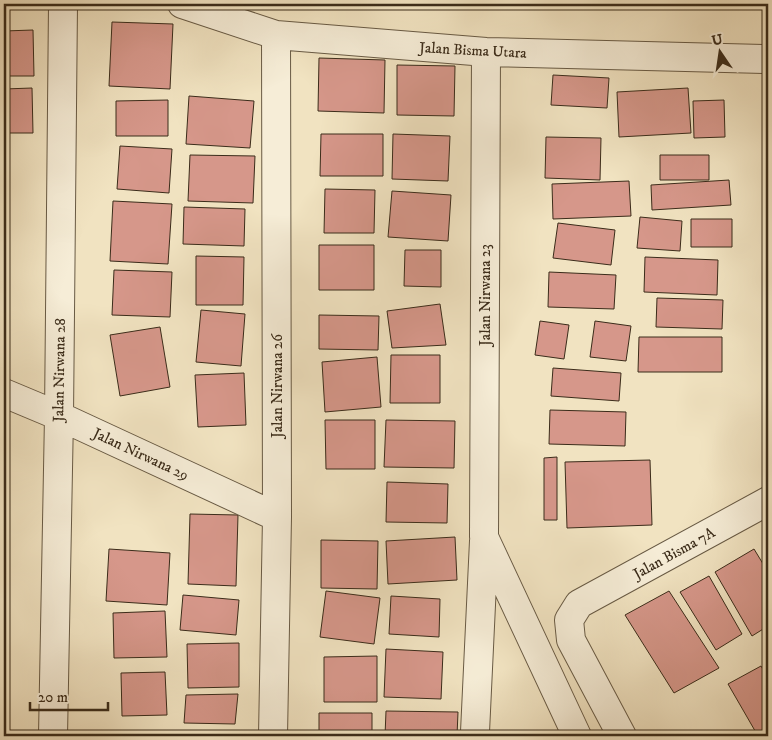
<svg xmlns="http://www.w3.org/2000/svg" width="772" height="740" font-family="'IM FELL DW Pica',serif">
<style>
.building{fill:#d6978a;stroke:#3b2c1a}
.lines{fill:none;stroke-linecap:round;stroke-linejoin:round}
.street-casing{stroke:#685a44;stroke-width:30}
.street{stroke:#f6edd7;stroke-width:28}
.labels{text-anchor:middle;stroke-width:5;stroke-linejoin:round;paint-order:stroke}
.street-label{font-size:15px;fill:#3b2c1a;stroke:#f6edd7}
</style>
<rect width="100%" height="100%" fill="#f1e3c1"/>
<filter id="stains"><feTurbulence type="fractalNoise" baseFrequency=".004" numOctaves="4"/><feColorMatrix values="0 0 0 0 .2 0 0 0 0 .09 0 0 0 0 .02 0 0 0 .5 -.17"/></filter>
<radialGradient id="worn" r=".72"><stop offset=".6" stop-color="#630" stop-opacity="0"/><stop offset="1" stop-color="#630" stop-opacity=".3"/></radialGradient>
<path class="building" d="M112 22 173 24 170 89 109 86Z
M33 30 34 76H4V31Z
M319 58 385 60 384 113 318 111Z
M397 65 455 66 454 116 397 115Z
M553 75 609 78 607 108 551 105Z
M32 88 33 133H4V89Z
M688 88 691 133 619 137 617 92Z
M189 96 254 101 250 148 186 144Z
M168 100V136H116V101Z
M724 100 725 137 694 138 693 101Z
M321 134H383V176H320Z
M393 134 450 136 448 181 392 179Z
M546 137 601 138 600 180 545 178Z
M120 146 172 149 169 193 117 189Z
M190 155 255 156 253 203 188 201Z
M660 155H709V180H660Z
M729 180 731 205 652 210 651 185Z
M629 181 631 216 553 219 552 184Z
M325 189 375 190 374 233H324Z
M392 191 451 195 448 241 388 237Z
M113 201 172 204 168 264 110 261Z
M184 207 245 209 244 246 183 244Z
M640 217 682 221 680 251 637 248Z
M691 219H732V247H691Z
M558 223 615 230 611 265 553 258Z
M319 245H374V290H319Z
M405 250H441V287L404 286Z
M196 256 244 257 243 305H196Z
M645 257 718 260 717 295 644 292Z
M114 270 172 272 170 317 112 315Z
M549 272 616 275 614 309 548 307Z
M657 298 723 300 722 329 656 327Z
M440 304 446 345 392 348 387 311Z
M201 310 245 314 241 366 196 362Z
M319 315 379 316 378 350 319 349Z
M540 321 569 325 564 359 535 355Z
M595 321 631 326 626 361 590 357Z
M160 327 170 387 120 396 110 335Z
M639 337H722V372H638Z
M391 355H440V403H390Z
M377 357 381 407 325 412 322 362Z
M553 368 621 373 619 401 551 396Z
M244 373 246 425 198 427 195 375Z
M550 410 626 412 625 446 549 444Z
M325 420H375V469H326Z
M386 420 455 421 454 468 384 467Z
M557 457V520H544V458Z
M650 460 652 525 567 528 565 462Z
M387 482 448 484 447 523 386 522Z
M190 514 238 515 236 586 188 584Z
M455 537 457 580 388 584 386 541Z
M321 540 378 541 377 589 321 588Z
M109 549 170 553 167 605 106 601Z
M754 549 768 572V626L752 636 715 572Z
M709 576 742 634 716 650 680 592Z
M326 591 380 598 374 644 320 637Z
M669 591 719 668 674 693 625 615Z
M183 595 239 600 236 635 180 630Z
M391 596 440 599 439 637 389 634Z
M165 611 167 657 114 658 113 613Z
M239 643V687L188 688 187 644Z
M386 649 443 652 441 699 384 697Z
M377 656V702H324V657Z
M761 666 768 678V736H758L728 684Z
M165 672 167 715 122 716 121 673Z
M238 694 235 724 184 723 186 695Z
M386 711 458 712 457 736H385Z
M319 713H372V736H319Z"/>
<g class="lines">
<g class="street-casing">
<path id="street" d="M182 4 276 35 486 52 768 59
M486 52 484 537 577 736
M4 393 59 416 277 517
M53 736 59 416 63 4
M273 736 277 517 276 35
M476 736 475 732 484 541
M622 736 571 640 569 620 579 604 768 501"/>
</g>
<use href="#street" class="street"/>
</g>
<g class="labels">
<g class="street-label">
<text transform="translate(473 50) rotate(3)" y="5">Jalan Bisma Utara</text>
<text transform="translate(485 295) rotate(-90)" y="5">Jalan Nirwana 23</text>
<text transform="translate(59 370) rotate(-89)" y="5">Jalan Nirwana 28</text>
<text transform="translate(277 386) rotate(-90)" y="5">Jalan Nirwana 26</text>
<text transform="translate(141 454) rotate(25)" y="5">Jalan Nirwana 29</text>
<text transform="translate(674 553) rotate(-29)" y="5">Jalan Bisma 7A</text>
</g>
</g>
<rect width="772" height="740" fill="none" stroke="#f1e3c1" stroke-width="20"/>
<rect x="5" y="5" width="762" height="730" fill="none" stroke="#3b2c1a" stroke-width="2.5"/>
<rect x="10" y="10" width="752" height="720" fill="none" stroke="#3b2c1a"/>
<g transform="translate(720 52) rotate(347)" stroke="#f6edd7" stroke-width="4" paint-order="stroke">
<path d="M0-4L9 19L0 12L-9 19Z" fill="#3b2c1a"/>
<text y="-8" font-size="14" font-weight="bold" text-anchor="middle" fill="#3b2c1a">U</text>
</g>
<path d="M30 702v8h78v-8" fill="none" stroke="#3b2c1a" stroke-width="2.5"/>
<text x="38" y="702" font-size="15" fill="#3b2c1a" stroke="#f6edd7" stroke-width="4" paint-order="stroke">20 m</text>
<rect width="100%" height="100%" filter="url(#stains)"/>
<rect width="100%" height="100%" fill="url(#worn)"/>
</svg>
